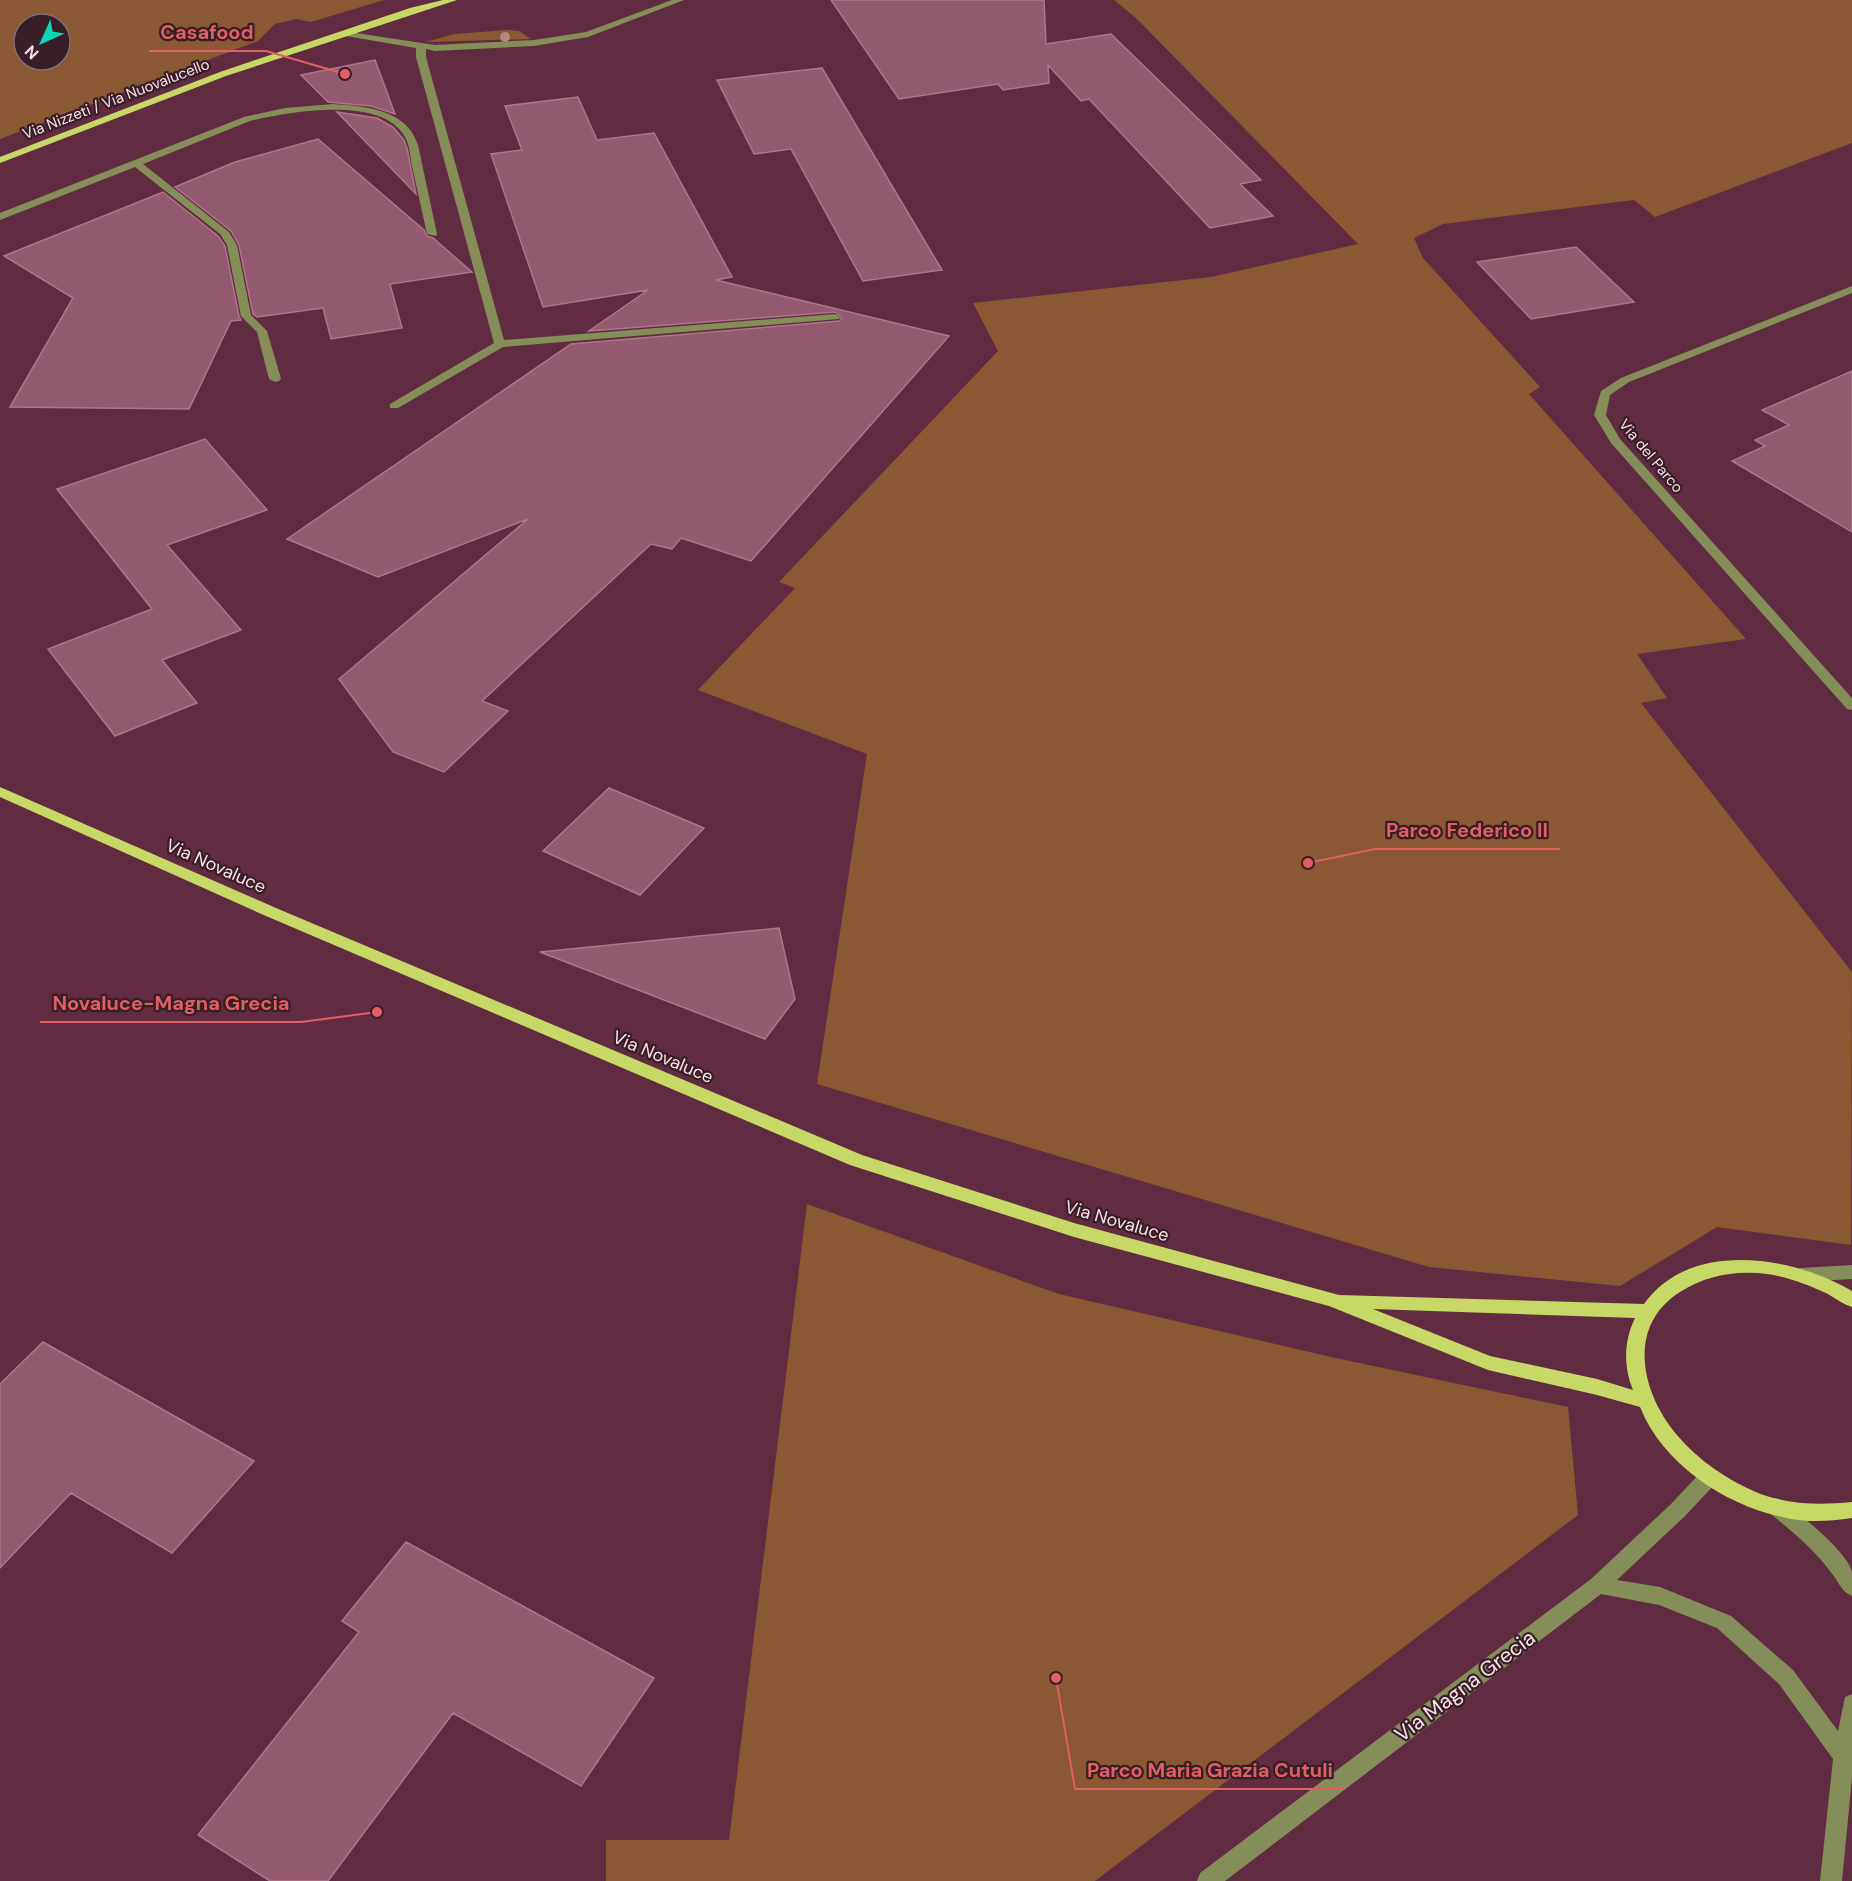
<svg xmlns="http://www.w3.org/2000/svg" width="1852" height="1881" font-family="'DM Sans',sans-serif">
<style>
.green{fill:#8a5833;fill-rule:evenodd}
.building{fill:#945a70;stroke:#b1758b;stroke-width:1.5}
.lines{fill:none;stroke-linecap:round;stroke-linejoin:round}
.minor{fill:#858d59;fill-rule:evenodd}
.major{fill:#c8d867;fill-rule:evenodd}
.tree{fill:#b48783}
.labels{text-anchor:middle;stroke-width:4.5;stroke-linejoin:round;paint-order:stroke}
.far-street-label{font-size:15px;fill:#fce0e9;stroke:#371e27}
.street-label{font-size:18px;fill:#fce0e9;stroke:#371e27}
.near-street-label{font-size:21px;fill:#fce0e9;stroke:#371e27}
.leader{fill:none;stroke:#e15f62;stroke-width:2}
.callout-dot{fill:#e15f62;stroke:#371e27;stroke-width:2}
.callout-label{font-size:20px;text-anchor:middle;font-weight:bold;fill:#e15f62;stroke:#371e27;stroke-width:4.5;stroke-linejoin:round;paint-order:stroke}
</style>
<rect width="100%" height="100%" fill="#612c41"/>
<path class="green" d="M0 0H384L311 22 296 19 275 24 258 41 0 139ZM24 24H60V60H24Z
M1114 0H1852V143L1655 217 1634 200 1443 224 1414 238 1423 258 1540 387 1529 394 1746 639 1637 654 1667 698 1641 703 1852 972 1851 1245 1717 1227 1620 1286 1429 1267 817 1084 867 754 698 690 795 588 779 582 998 351 973 303 1211 277 1358 244 1137 19Z
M507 30 519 31 531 39 426 42 454 34Z
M807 1204 1059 1294 1331 1357 1568 1407 1578 1515 1095 1881H606V1840H729Z"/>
<path class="building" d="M831 0H1044L1046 44 1111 34 1261 180 1240 184 1273 216 1210 228 1089 99 1081 101 1048 65 1049 83 1003 90 998 84 899 99Z
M375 60 395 114 371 106 328 102 301 75Z
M822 68 942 270 863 281 791 149 754 154 717 80Z
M578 97 597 140 654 133 732 277 716 280 949 336 751 561 681 538 672 549 651 544 482 701 508 711 444 772 393 752 339 679 528 519 378 577 287 539 571 344 839 321 842 318 835 312 589 331 648 290 543 307 491 154 522 150 505 106Z
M337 112 377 118 393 127 404 140 407 148 416 194Z
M318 139 424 230 427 236 433 238 472 272 390 284 402 328 331 339 323 308 257 317 253 314 239 245 231 231 175 187 235 162Z
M163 192 218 236 225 246 239 316 241 320 231 321 189 409 10 407 73 298 4 256Z
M1576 247 1634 302 1531 319 1477 262Z
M1852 371V532L1732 461 1765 446 1755 440 1789 425 1762 410Z
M205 439 267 510 167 545 241 630 162 660 197 703 115 736 48 649 152 609 57 489Z
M609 788 704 828 640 895 543 851Z
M779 928 795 999 765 1039 540 952Z
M43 1342 254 1461 172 1553 71 1493 0 1568V1384Z
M406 1542 654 1678 581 1786 453 1713 328 1881H270L198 1835 359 1632 342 1621Z"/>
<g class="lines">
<path class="minor" d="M672 0H684L588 37 534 46 435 51 426 49V57L504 340 835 314 840 317 839 319 503 347 398 408H390V404L494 343 416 57V48L346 36 342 33 343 31 435 45 534 40 586 32Z
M333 104C364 106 407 109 418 145L437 234 436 236 427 234C422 211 417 189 412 166 410 157 410 147 406 139 385 94 288 112 250 121L143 164 229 232 237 245 251 315 267 331 281 379 279 381 275 382 269 379 257 332 241 316 227 245 220 234 135 167 0 220V213L244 117 285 108Z
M1852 286V293L1629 382 1610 395 1606 415 1620 439 1852 698V710L1847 709 1611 443 1594 415 1601 391 1621 378Z
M1852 1265V1279L1801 1282 1795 1280 1792 1275 1795 1270 1801 1268Z
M1709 1469 1716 1471 1718 1477 1716 1483 1685 1516 1617 1580 1660 1587 1731 1616 1793 1670 1838 1731 1845 1697 1852 1694V1778L1842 1881H1820L1833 1759 1779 1684 1717 1628 1659 1605 1601 1594 1225 1881H1197L1200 1873 1591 1579 1671 1504 1702 1471Z
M1775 1498 1782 1500C1798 1513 1848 1552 1852 1572 1852 1579 1852 1588 1852 1596 1842 1592 1839 1583 1833 1575 1815 1550 1792 1531 1768 1512L1766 1506 1768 1500Z"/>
<path class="major" d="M443 0H457L226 76 0 163V157L220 72 410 8Z
M0 787 276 908 862 1155 1074 1223 1339 1295 1644 1304C1690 1239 1793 1256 1852 1291V1307C1843 1304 1836 1299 1828 1294 1809 1285 1789 1277 1767 1274 1737 1270 1706 1275 1680 1292 1626 1326 1641 1393 1677 1435 1698 1460 1727 1480 1758 1493 1789 1505 1820 1505 1852 1502V1518C1830 1521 1809 1523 1787 1518 1728 1507 1663 1465 1640 1407L1597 1395 1488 1370 1329 1306 1074 1237 850 1165 266 916 0 797ZM1373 1309 1635 1318C1624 1341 1623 1366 1633 1390L1597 1379 1490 1356Z"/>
</g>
<circle class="tree" cx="505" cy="37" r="5"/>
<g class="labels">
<g class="far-street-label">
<text transform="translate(116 99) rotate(-21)" y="5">Via Nizzeti / Via Nuovalucello</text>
<text transform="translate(1651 456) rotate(50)" y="5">Via del Parco</text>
</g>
<g class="street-label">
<text transform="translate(216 866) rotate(24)" y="6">Via Novaluce</text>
<text transform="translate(663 1057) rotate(23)" y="6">Via Novaluce</text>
<text transform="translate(1117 1221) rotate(16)" y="6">Via Novaluce</text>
</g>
<g class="near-street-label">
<text transform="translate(1465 1686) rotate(-37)" y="7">Via Magna Grecia</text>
</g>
</g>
<path class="leader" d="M345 74L266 51H149M1308 863L1375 849H1560M377 1012L301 1022H40M1056 1678L1075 1789H1345"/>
<g class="callout-dot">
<circle cx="345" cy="74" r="6"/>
<circle cx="1308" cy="863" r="6"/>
<circle cx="377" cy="1012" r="6"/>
<circle cx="1056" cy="1678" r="6"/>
</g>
<g class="callout-label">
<text x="207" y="39">Casafood</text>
<text x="1467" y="837">Parco Federico II</text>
<text x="171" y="1010">Novaluce-Magna Grecia</text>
<text x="1210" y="1777">Parco Maria Grazia Cutuli</text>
</g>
<g transform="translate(42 42) rotate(225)"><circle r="28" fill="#371e27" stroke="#866c75" stroke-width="1.5"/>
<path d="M0-4.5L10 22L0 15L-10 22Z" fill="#0ed5b5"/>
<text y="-9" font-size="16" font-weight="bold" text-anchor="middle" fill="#fce0e9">N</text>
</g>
</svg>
